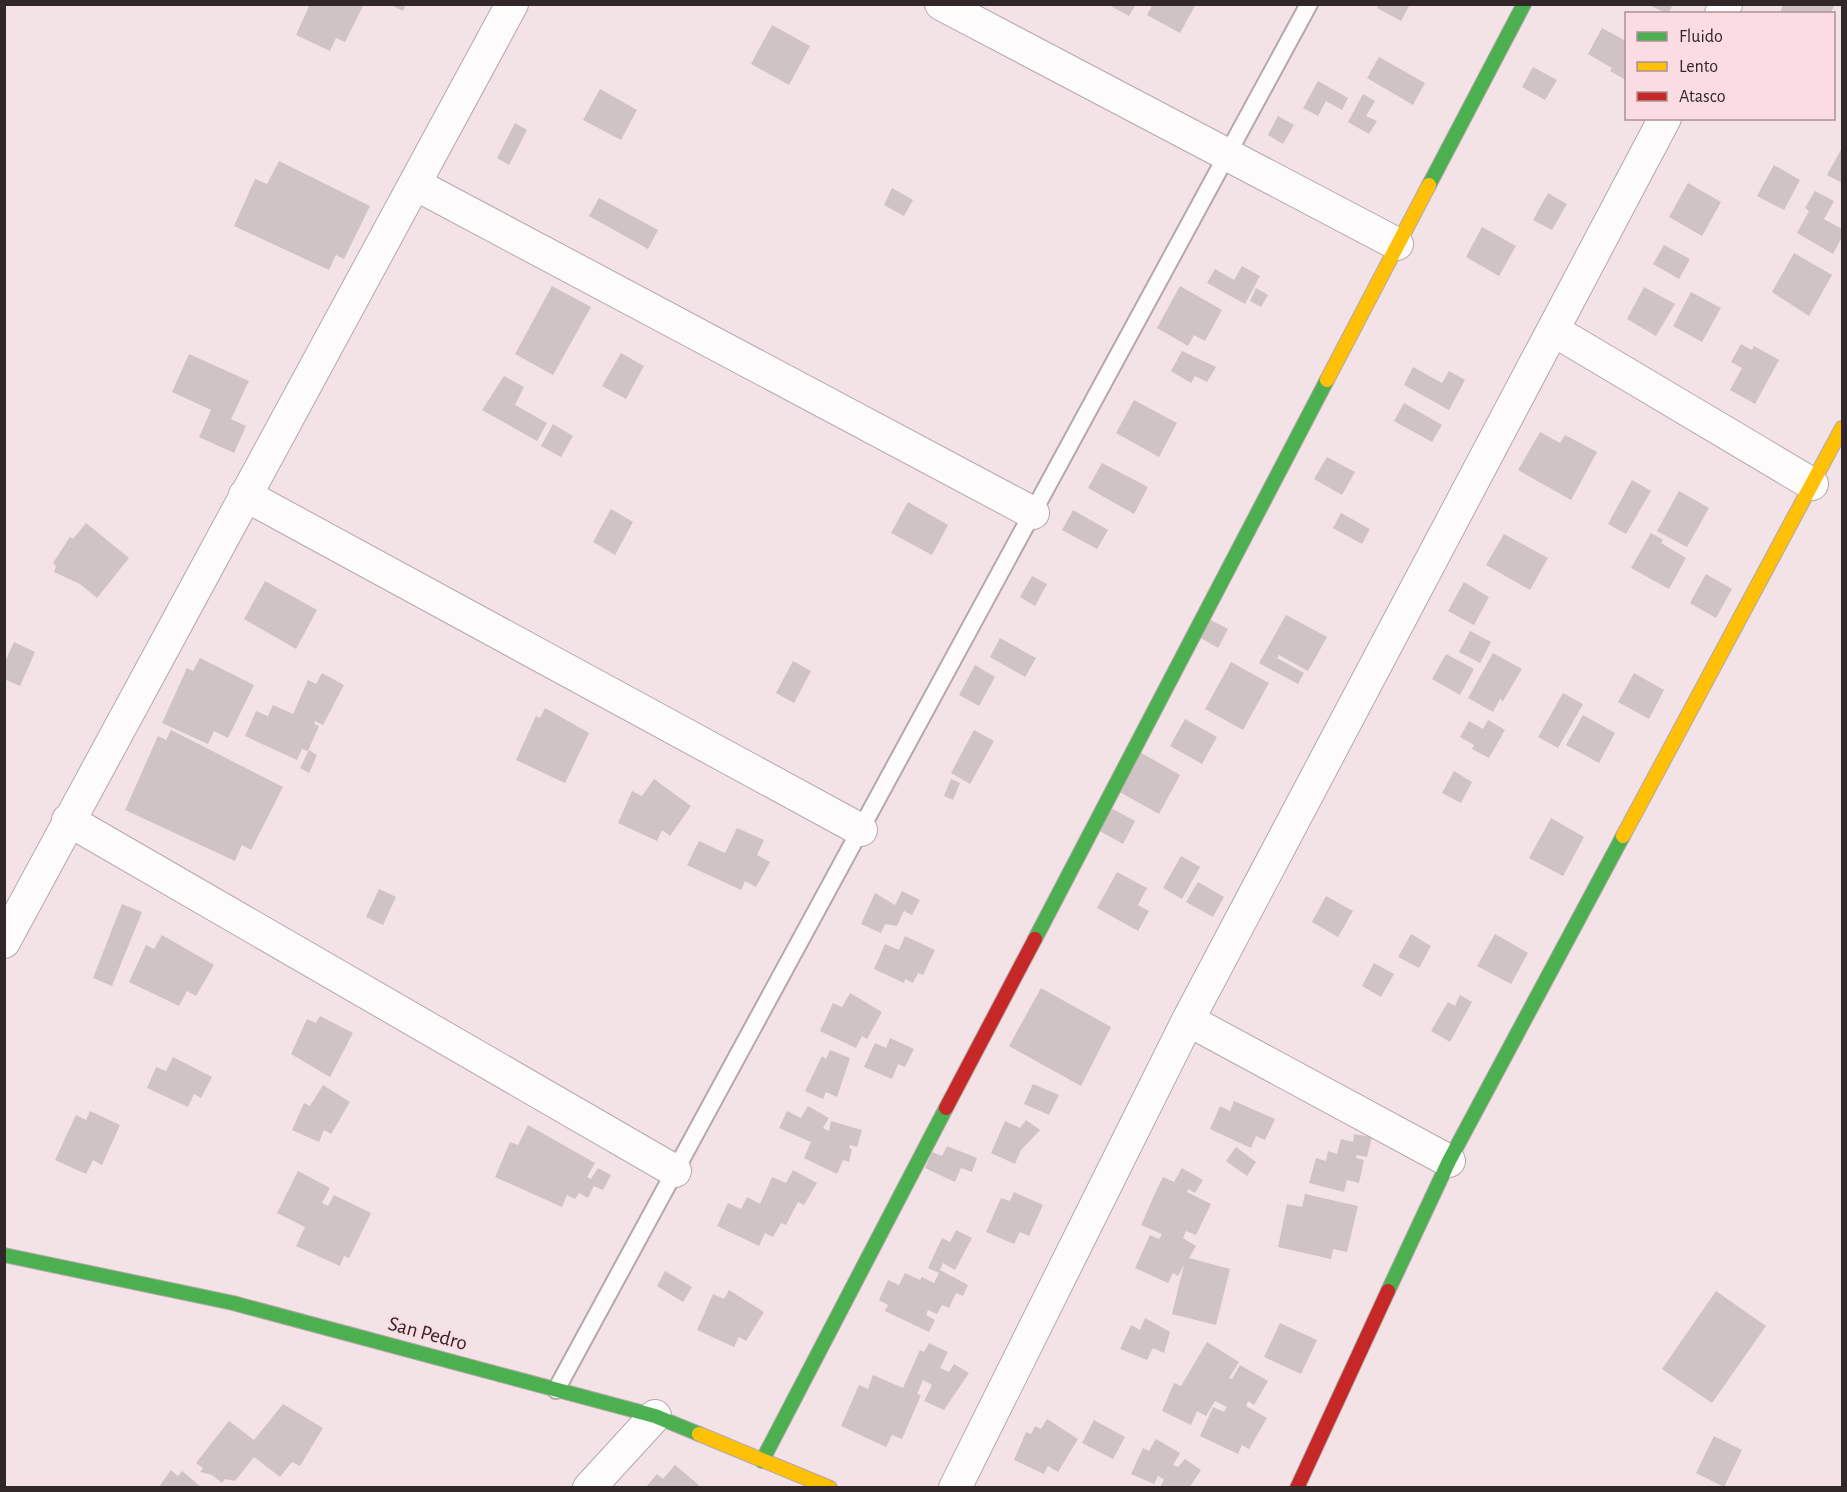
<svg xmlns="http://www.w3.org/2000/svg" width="1847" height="1492" font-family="'Alegreya Sans',sans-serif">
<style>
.building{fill:#cfc3c3}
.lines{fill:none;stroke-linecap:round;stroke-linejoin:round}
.lane-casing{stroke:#b4a8aa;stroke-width:20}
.street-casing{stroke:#b4a8aa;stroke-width:34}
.fast-casing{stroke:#b4a8aa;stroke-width:16}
.slow-casing{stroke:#b4a8aa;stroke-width:16}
.jam-casing{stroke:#b4a8aa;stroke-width:16}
.lane{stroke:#fdfbfb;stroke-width:16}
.street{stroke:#fdfbfb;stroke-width:32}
.fast{stroke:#4caf50;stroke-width:14}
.slow{stroke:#ffc107;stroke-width:14}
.jam{stroke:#c62828;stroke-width:14}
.labels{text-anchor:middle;stroke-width:4.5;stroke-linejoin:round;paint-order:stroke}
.street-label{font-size:21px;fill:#312628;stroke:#fadce2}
</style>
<rect width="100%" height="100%" fill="#f3e3e6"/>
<path class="building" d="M310 4H364L345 42 336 38 330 51 296 35Z
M389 4H406L403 11Z
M1107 4H1136L1129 16Z
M1153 4H1196L1180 33 1147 15Z
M1379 4H1410L1401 21 1377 8Z
M1647 4H1673L1668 14Z
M1783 4H1835L1830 14H1780Z
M772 25 810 46 789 85 751 64Z
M1602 28 1626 41V80L1610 71 1612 68 1588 54Z
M1379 57 1425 83 1413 105 1367 78Z
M1533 67 1557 80 1545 100 1522 87Z
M1318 81 1348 98 1342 110 1326 101 1318 116 1303 108Z
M600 89 637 110 621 140 583 120Z
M1363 94 1375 101 1366 116 1377 121 1369 134 1348 122Z
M1278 116 1294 125 1283 144 1268 135Z
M515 123 527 130 509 165 497 158Z
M1842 148V183L1827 175Z
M279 161 370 206 344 259 336 255 329 270 234 226 255 179 267 184Z
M1774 165 1800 180 1784 210 1757 196Z
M1688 183 1721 202 1702 236 1669 217Z
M892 188 913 200 904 216 884 205Z
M1815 191 1834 201 1824 219 1842 229V237L1833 254 1797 233 1809 211 1805 208Z
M1548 193 1567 204 1552 230 1533 220Z
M599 198 658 230 648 249 589 216Z
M1482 227 1516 246 1499 276 1466 257Z
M1664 245 1690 259 1679 279 1653 264Z
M1794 253 1832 275 1809 316 1772 292Z
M1242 266 1260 276 1245 304 1207 283 1215 269 1234 280Z
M552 286 591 307 553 375 515 354Z
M1180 286 1222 310 1205 341 1194 335 1188 346 1157 328Z
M1644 287 1675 304 1656 336 1627 319Z
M1256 288 1268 295 1261 307 1250 301Z
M1691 292 1721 308 1702 342 1673 326Z
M1741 344 1752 350 1754 346 1779 360 1755 404 1730 390 1742 368 1731 362Z
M1182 351 1216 367 1207 382 1195 376 1191 383 1171 371Z
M621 353 644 366 626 399 602 386Z
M189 354 249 381 231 419 246 426 234 453 199 437 211 410 172 392Z
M1413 367 1442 383 1449 371 1465 380 1449 410 1404 385Z
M504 376 524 387 515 405 547 423 537 441 482 410Z
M1134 400 1177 423 1159 457 1116 433Z
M1404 403 1442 425 1432 442 1394 421Z
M553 424 573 436 561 457 541 446Z
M1540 432 1560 443 1565 435 1597 452 1571 500 1518 470Z
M1327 457 1355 472 1342 495 1314 479Z
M1102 463 1148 487 1134 514 1088 488Z
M1632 480 1651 491 1626 534 1608 524Z
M1679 491 1709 508 1687 547 1657 531Z
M908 502 948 525 932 555 891 533Z
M611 509 633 522 615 555 593 542Z
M1073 510 1108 530 1097 549 1062 530Z
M1341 513 1370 529 1362 544 1333 528Z
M86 523 129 558 97 598 80 584 54 572 56 566 53 563 70 537 73 539Z
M1651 533 1663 540 1661 543 1686 558 1669 589 1631 568Z
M1504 534 1548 558 1530 590 1486 565Z
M1706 574 1732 589 1716 618 1690 603Z
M1032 576 1047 584 1035 606 1020 597Z
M265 581 317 610 296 649 244 619Z
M1464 582 1489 597 1474 625 1448 611Z
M1286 615 1327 637 1308 671 1279 655 1277 658 1304 673 1298 684 1259 663Z
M1209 619 1228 629 1218 648 1199 637Z
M1470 631 1491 642 1480 663 1459 652Z
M1000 638 1036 658 1025 677 990 657Z
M14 642 35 652 20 686 4 679V664Z
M1493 653 1522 669 1503 701 1500 699 1493 712 1468 698Z
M1446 654 1474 669 1460 695 1432 679Z
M200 658 254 685 228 738 214 731 208 744 162 723 187 668 193 671Z
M793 661 811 671 794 703 776 693Z
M1231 662 1269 683 1243 730 1205 709Z
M975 665 995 677 979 706 959 695Z
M322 673 344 685 323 725 315 721 314 724 319 726 308 751 302 749 297 760 245 736 256 711 268 716 273 705 293 714 308 680 316 684Z
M1634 673 1664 690 1649 719 1618 702Z
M1563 693 1583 704 1558 748 1538 737Z
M545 708 589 733 565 783 516 760 536 716 540 718Z
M1583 715 1615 733 1599 763 1566 745Z
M1185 719 1217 737 1202 764 1170 746Z
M1488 720 1505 730 1489 758 1472 749 1474 745 1460 737 1469 721 1483 729Z
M171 730 283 787 251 850 242 845 235 861 125 810 158 736 166 740Z
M974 730 994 741 970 784 951 773Z
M309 750 317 755 309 773 300 768Z
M1138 751 1180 775 1159 814 1116 790Z
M1454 771 1472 782 1461 803 1442 793Z
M654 779 691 806 670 836 662 830 657 841 618 823 632 791 642 796Z
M951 779 960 783 953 800 944 796Z
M1111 808 1135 821 1123 844 1098 830Z
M1551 818 1584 837 1563 876 1529 858Z
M737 828 764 840 757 855 770 862 756 887 745 881 741 890 687 865 699 841 725 853Z
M1181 856 1200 867 1182 899 1163 888Z
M1117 872 1147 888 1138 905 1149 911 1138 931 1097 908Z
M1198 882 1224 897 1213 917 1186 902Z
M379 889 396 897 383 925 366 917Z
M902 891 920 900 912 915 904 911 897 926 885 924 881 933 861 924 875 893 895 905Z
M1326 896 1353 911 1338 937 1312 922Z
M122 904 142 912 112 986 93 978Z
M1411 934 1431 946 1419 968 1398 957Z
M1495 934 1528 953 1511 984 1477 966Z
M162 935 214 965 196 996 187 991 179 1006 129 982 146 945 154 949Z
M905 936 935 950 923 975 918 973 913 983 905 979 904 983 874 969 885 944 899 950Z
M1374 963 1394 974 1381 997 1362 986Z
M1041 988 1111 1027 1081 1086 1009 1046Z
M850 993 882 1012 867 1039 862 1036 856 1048 820 1031 833 1003 842 1007Z
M1460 995 1472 1002 1450 1042 1431 1031 1448 1002 1455 1006Z
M320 1016 353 1033 330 1077 291 1054 307 1019 316 1023Z
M890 1038 914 1049 905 1067 898 1064 892 1079 864 1067 875 1043 886 1048Z
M830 1050 850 1058 837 1097 826 1092 823 1099 805 1091 822 1056 826 1059Z
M173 1057 212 1077 201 1098 194 1094 188 1107 147 1088 156 1067 166 1071Z
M1033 1084 1059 1095 1049 1115 1024 1104Z
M323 1085 350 1102 331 1134 324 1130 319 1142 292 1130 304 1103 310 1106Z
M1234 1101 1275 1119 1265 1140 1256 1136 1251 1148 1210 1129 1220 1106 1230 1111Z
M808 1106 829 1118 823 1128 829 1131 831 1121 862 1130 857 1147 850 1145 849 1148 852 1149 849 1162 843 1160 837 1174 804 1158 811 1142 779 1128 787 1111 801 1118Z
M90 1111 120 1125 102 1165 93 1160 86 1174 55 1160 76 1115 86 1120Z
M1026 1120 1040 1130 1021 1150 1015 1164 991 1153 1005 1121 1020 1128Z
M528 1125 595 1163 587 1177 591 1179 598 1168 611 1175 603 1190 594 1186 588 1198 579 1193 575 1199 567 1195 562 1207 495 1177 510 1142 518 1145Z
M1354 1134 1372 1137 1367 1157 1357 1155 1356 1158 1364 1160 1359 1183 1347 1180 1344 1192 1309 1183 1316 1158 1326 1161 1328 1151 1337 1154 1341 1139 1353 1142Z
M947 1146 977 1158 972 1172 961 1168 955 1182 925 1168 932 1152 942 1156Z
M1236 1147 1256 1162 1247 1176 1226 1161Z
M1182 1168 1203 1180 1195 1193 1188 1189 1187 1192 1211 1204 1196 1235 1186 1231 1183 1238 1196 1246 1189 1258 1230 1269 1216 1325 1172 1314 1184 1265 1178 1276 1173 1273 1168 1283 1135 1268 1150 1235 1159 1239 1162 1234 1141 1225 1157 1189 1163 1177 1174 1182Z
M793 1170 817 1183 804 1205 798 1202 786 1225 781 1223 773 1237 765 1233 759 1246 717 1226 728 1203 741 1209 747 1197 760 1204 772 1177 786 1183Z
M298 1171 330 1188 322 1203 328 1206 334 1195 371 1213 349 1258 344 1256 340 1266 296 1246 305 1227 277 1213Z
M1014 1192 1043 1205 1029 1236 1020 1232 1014 1244 986 1232 1001 1198 1010 1201Z
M1305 1194 1358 1206 1347 1252 1333 1249 1331 1259 1278 1247 1287 1204 1302 1207Z
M956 1230 972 1238 955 1270 943 1263 940 1270 968 1285 963 1296 956 1293 949 1308 942 1305 937 1314 928 1310 926 1315 935 1320 929 1332 885 1311 888 1305 879 1300 888 1280 899 1285 905 1273 920 1280 922 1277 934 1283 939 1273 928 1268 942 1238 950 1242Z
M665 1271 692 1287 683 1302 657 1286Z
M729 1290 764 1312 746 1341 739 1337 734 1347 697 1330 713 1294 724 1299Z
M1716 1291 1766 1326 1712 1403 1662 1369Z
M1145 1318 1170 1332 1164 1353 1153 1348 1147 1360 1120 1349 1131 1325 1140 1330Z
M1280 1323 1317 1340 1301 1374 1264 1357Z
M1207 1342 1239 1362 1229 1378 1232 1379 1240 1365 1268 1381 1254 1405 1248 1401 1246 1406 1267 1418 1249 1449 1242 1445 1238 1454 1200 1436 1213 1407 1224 1412 1227 1407 1215 1401 1206 1416 1197 1411 1191 1425 1162 1411 1174 1383 1181 1386Z
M929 1343 948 1352 940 1368 949 1372 954 1364 969 1373 944 1410 924 1401 932 1385 923 1380 917 1394 921 1395 902 1439 892 1435 886 1447 841 1426 859 1385 868 1389 873 1375 903 1388 920 1350 924 1352Z
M283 1404 323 1428 300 1466 292 1462 280 1477 254 1457 235 1481 225 1479 222 1483 212 1475 200 1472 203 1468 196 1463 229 1421 254 1440Z
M1047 1419 1078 1439 1058 1472 1048 1466 1044 1474 1014 1460 1026 1432 1031 1434 1035 1426 1041 1429Z
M1094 1420 1125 1437 1113 1459 1082 1443Z
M1714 1436 1742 1450 1724 1487 1696 1473Z
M1156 1439 1180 1453 1173 1465 1178 1467 1185 1459 1201 1470 1189 1488H1160L1164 1479 1158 1476 1154 1484 1131 1474 1143 1448 1149 1451Z
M675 1465 699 1485 697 1488H645L657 1474 663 1479Z
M171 1470 178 1476 182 1471 200 1486 158 1488Z"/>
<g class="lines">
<g class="lane-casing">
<path id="lane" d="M556 1390 1309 4"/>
</g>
<g class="street-casing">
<path id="street" d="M941 4 1397 244
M1721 14 1726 4
M415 184 1033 513
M1553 330 1812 484
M245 495 861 830
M68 820 675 1171
M4 942 512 4
M1188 1020 1449 1161
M589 1488 655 1416
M955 1488 1188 1020 1665 118"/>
</g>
<g class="fast-casing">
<path id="fast" d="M1429 185 1524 4
M1035 939 1327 380
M4 1255 233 1303 655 1416 699 1434
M1388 1291 1449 1161 1623 836
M762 1461 946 1108"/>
</g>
<g class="slow-casing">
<path id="slow" d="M1327 380 1429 185
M1623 836 1842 428
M699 1434 830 1488"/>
</g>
<g class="jam-casing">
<path id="jam" d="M946 1108 1035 939
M1297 1488 1388 1291"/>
</g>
<use href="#lane" class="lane"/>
<use href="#street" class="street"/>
<use href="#fast" class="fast"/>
<use href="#slow" class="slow"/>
<use href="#jam" class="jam"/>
</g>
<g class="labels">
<g class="street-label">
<text transform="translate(428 1333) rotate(15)" y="7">San Pedro</text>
</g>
</g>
<rect width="1847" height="1492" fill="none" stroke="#312628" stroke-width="12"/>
<rect x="1625" y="12" width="210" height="108" fill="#fadce2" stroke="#aa9398" stroke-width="1.5"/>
<rect x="1637" y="32" width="30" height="9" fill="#4caf50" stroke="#aa9398" stroke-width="1.5"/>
<text x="1679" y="42" font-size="18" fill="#312628">Fluido</text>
<rect x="1637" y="62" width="30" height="9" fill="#ffc107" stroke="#aa9398" stroke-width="1.5"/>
<text x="1679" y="72" font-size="18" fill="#312628">Lento</text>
<rect x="1637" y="92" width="30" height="9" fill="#c62828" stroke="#aa9398" stroke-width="1.5"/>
<text x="1679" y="102" font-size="18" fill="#312628">Atasco</text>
</svg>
